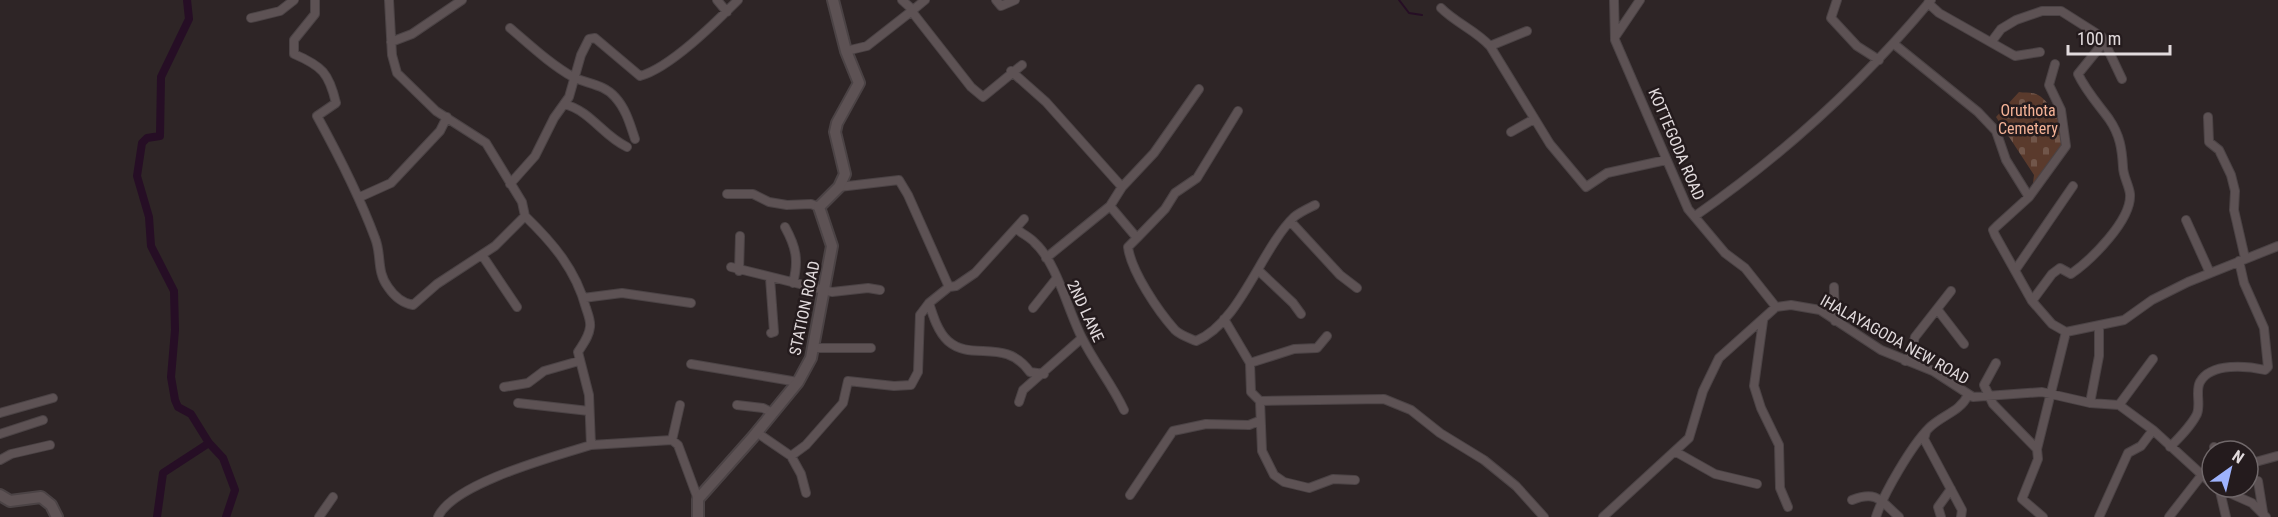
<svg xmlns="http://www.w3.org/2000/svg" width="2278" height="517" font-family="'Roboto Condensed',sans-serif">
<style>
.cemetery{fill:url(#cemetery-stones)}
.lines{fill:none;stroke-linecap:round;stroke-linejoin:round}
.stream{stroke:#260e25;stroke-width:2}
.canal{stroke:#260e25;stroke-width:8}
.street-casing{stroke:#4b4345;stroke-width:10}
.secondary-casing{stroke:#4b4345;stroke-width:14}
.street{stroke:#5d5254;stroke-width:8}
.secondary{stroke:#5d5254;stroke-width:10}
.labels{text-anchor:middle;stroke-width:5;stroke-linejoin:round;paint-order:stroke}
.park-label{font-size:16px;fill:#f5b397;stroke:#241b1d}
.street-label{font-size:16px;fill:#e2dbdd;stroke:#241b1d}
</style>
<defs>
<pattern id="cemetery-stones" width="16" height="16" patternUnits="userSpaceOnUse" patternTransform="scale(1.5)"><rect width="16" height="16" fill="#5a3a2c"/><path d="M2 7V4a2 2 0 0 1 4 0v3zM10 15v-3a2 2 0 0 1 4 0v3z" fill="#71564a"/></pattern>
</defs>
<rect width="100%" height="100%" fill="#2e2526"/>
<path class="cemetery" d="M2019 92C2025 93 2033 92 2038 95 2051 102 2067 131 2062 145 2058 158 2046 171 2039 182L2033 183 2034 175 1996 117Z"/>
<g class="lines">
<path class="stream" d="M1399 0 1409 13 1422 15"/>
<path class="canal" d="M209 443 223 458 235 490 226 517
M157 517 163 473 209 443 191 414 178 407 175 400 171 377 175 330 174 291 151 246 149 217 137 176 142 143 147 138 160 136 161 77 189 19 187 0"/>
<g class="street-casing">
<path id="street" d="M315 0V14L294 40V54C322 66 329 73 336 103L317 116C339 156 359 195 375 238 382 255 376 271 388 287 394 296 402 303 413 305L437 284 495 246 525 216C553 243 576 270 586 308 588 314 591 321 590 327 589 337 583 344 578 352L589 395 591 445 672 440 678 445 698 499
M389 0 392 55 397 73 436 111 486 143 522 202 525 216
M717 0 727 12
M925 0 913 10V13L971 87 983 97 1022 65
M996 0 1001 6 1015 0
M1614 0 1615 40 1688 209 1725 253 1745 268 1776 307
M1837 0 1831 18 1857 46 1879 60
M1928 3 1939 13 2015 56 2040 52
M1441 8C1456 23 1475 30 1490 46L1550 144 1586 187 1607 173 1666 160
M251 18 280 11 294 0
M510 28C530 45 550 64 573 77 587 84 604 84 615 97 626 109 630 124 635 139
M1615 37 1640 0
M1992 41 2001 29 2016 20 2042 11H2061L2102 37 2122 79
M391 42 412 34 462 0
M1894 44 1978 112 1996 131 2006 160 2029 197 1997 226 1993 230 1995 235 2032 301 2052 324 2066 332
M1490 46 1527 31
M846 51 867 46 913 10 902 0
M1011 71 1046 102 1122 187 1110 206 1137 238 1128 247C1131 271 1158 311 1175 330 1180 335 1189 338 1196 341 1240 323 1261 249 1294 217 1300 212 1309 208 1315 205
M564 104C591 111 603 136 627 147
M2208 117 2209 142 2219 150 2231 175 2235 191 2234 210 2245 258
M1511 132 1534 119
M510 184 535 156 554 118 569 97 581 55 589 39 595 38 640 76C670 68 716 22 738 0
M839 187 899 180 908 195 949 287
M1122 187 1154 153 1199 89
M727 194H753L769 202 787 205 811 204 819 207
M360 197 391 183 440 131 447 117
M2029 197 2066 146 2061 110 2049 85 2055 64
M1695 216C1783 155 1862 83 1931 0
M2186 220 2210 273
M1291 222 1340 275 1357 288
M785 227C796 247 799 260 793 283
M1017 229C1022 234 1030 237 1035 243 1057 263 1068 311 1082 338 1095 364 1112 384 1124 410
M1137 238 1165 209 1175 193 1197 178 1238 111
M482 255 517 307
M1046 258 1110 206
M731 267 832 292 868 288 880 290
M2016 269 2073 186
M1258 270 1293 303 1301 314
M739 271 740 236
M770 278 774 332 771 333
M1834 287 1835 321
M583 298 622 293 691 303
M2032 301 2052 274 2060 268 2071 274C2091 260 2132 220 2130 194 2129 185 2123 176 2123 167 2122 149 2120 135 2109 119 2098 104 2086 91 2078 74L2104 42
M929 303C933 316 938 332 948 341 972 362 1005 337 1030 372L1044 374
M1033 308 1056 279
M1937 309 1964 344
M1224 319 1250 363 1251 392 1260 401 1384 399 1411 410 1440 433 1484 460 1516 486 1544 517
M1763 321 1754 386 1761 408 1779 445 1780 488 1788 507
M2066 332 2124 320 2152 300 2188 282 2278 246
M813 348H871
M1905 361 1910 355 1915 337 1951 291
M1250 363 1294 349 1317 348 1327 336
M1996 363 1984 385 1993 404 2037 449 2038 459 2022 499 2043 517
M691 364 798 382
M504 387 528 383 544 371 579 361
M1260 401 1262 451 1274 475 1284 482 1309 488 1333 479 1355 480
M1019 402 1023 390 1082 338
M518 403 589 411
M2090 403 2099 356V326
M737 405 763 408 773 413
M2119 405 2153 359
M0 413 53 398
M756 432 791 456 801 474 806 493
M1926 432 1924 439 1962 510 1961 517
M0 434 43 420
M672 440 680 405
M2170 447C2180 437 2191 426 2197 414 2201 404 2195 391 2200 382 2211 362 2248 366 2265 370L2268 367 2264 328 2244 283 2239 261
M2214 447 2218 451
M2037 449 2066 332
M1676 452 1715 474 1757 484
M791 456 806 445 843 403 848 381 894 386 911 385 918 372 920 315 929 303 949 287 956 286 975 273 1024 219
M0 460 11 454 50 445
M2248 464 2277 456
M2258 481 2263 512
M2216 487 2252 503 2266 517
M2219 487 2226 517
M1130 495 1173 431 1206 424 1249 425 1259 421
M1852 500C1877 490 1881 501 1899 517
M319 517 333 497
M438 517C453 483 556 456 591 445
M1603 517 1689 438 1703 391 1719 358 1776 307 1791 305 1820 310 1881 350 1933 371 1973 397 2042 392 2090 403 2119 405 2153 430 2212 484
M1876 517C1883 494 1912 445 1929 428 1942 415 1960 412 1968 395
M1941 517 1938 507 1951 489
M2099 517 2128 453 2141 446 2153 430
M2169 517 2201 476"/>
</g>
<g class="secondary-casing">
<path id="secondary" d="M0 495 10 501 41 497 51 505 57 517
M698 517V499L753 437 798 382 811 358 832 246 819 207 839 187 845 174 835 132 837 123 859 83 846 51 833 0"/>
</g>
<use href="#street" class="street"/>
<use href="#secondary" class="secondary"/>
</g>
<g class="labels">
<g class="park-label">
<text x="2028" y="116">Oruthota<tspan x="2028" dy="18">Cemetery</tspan></text>
</g>
<g class="street-label">
<text transform="translate(1677 144) rotate(67)" y="6">KOTTEGODA ROAD</text>
<text transform="translate(804 308) rotate(-78)" y="6">STATION ROAD</text>
<text transform="translate(1086 311) rotate(65)" y="6">2ND LANE</text>
<text transform="translate(1895 339) rotate(29)" y="6">IHALAYAGODA NEW ROAD</text>
</g>
</g>
<g transform="translate(2230 469) rotate(34)"><circle r="28" fill="#241b1d" stroke="#70686a" stroke-width="1.5"/>
<path d="M0-4.5L10 22L0 15L-10 22Z" fill="#9eb3fd"/>
<text y="-9" font-size="16" font-weight="bold" text-anchor="middle" fill="#e2dbdd">N</text>
</g>
<path d="M2068 45v9h102v-9" fill="none" stroke="#e2dbdd" stroke-width="3"/>
<text x="2077" y="45" font-size="18" fill="#e2dbdd" stroke="#241b1d" stroke-width="4.5" paint-order="stroke">100 m</text>
</svg>
